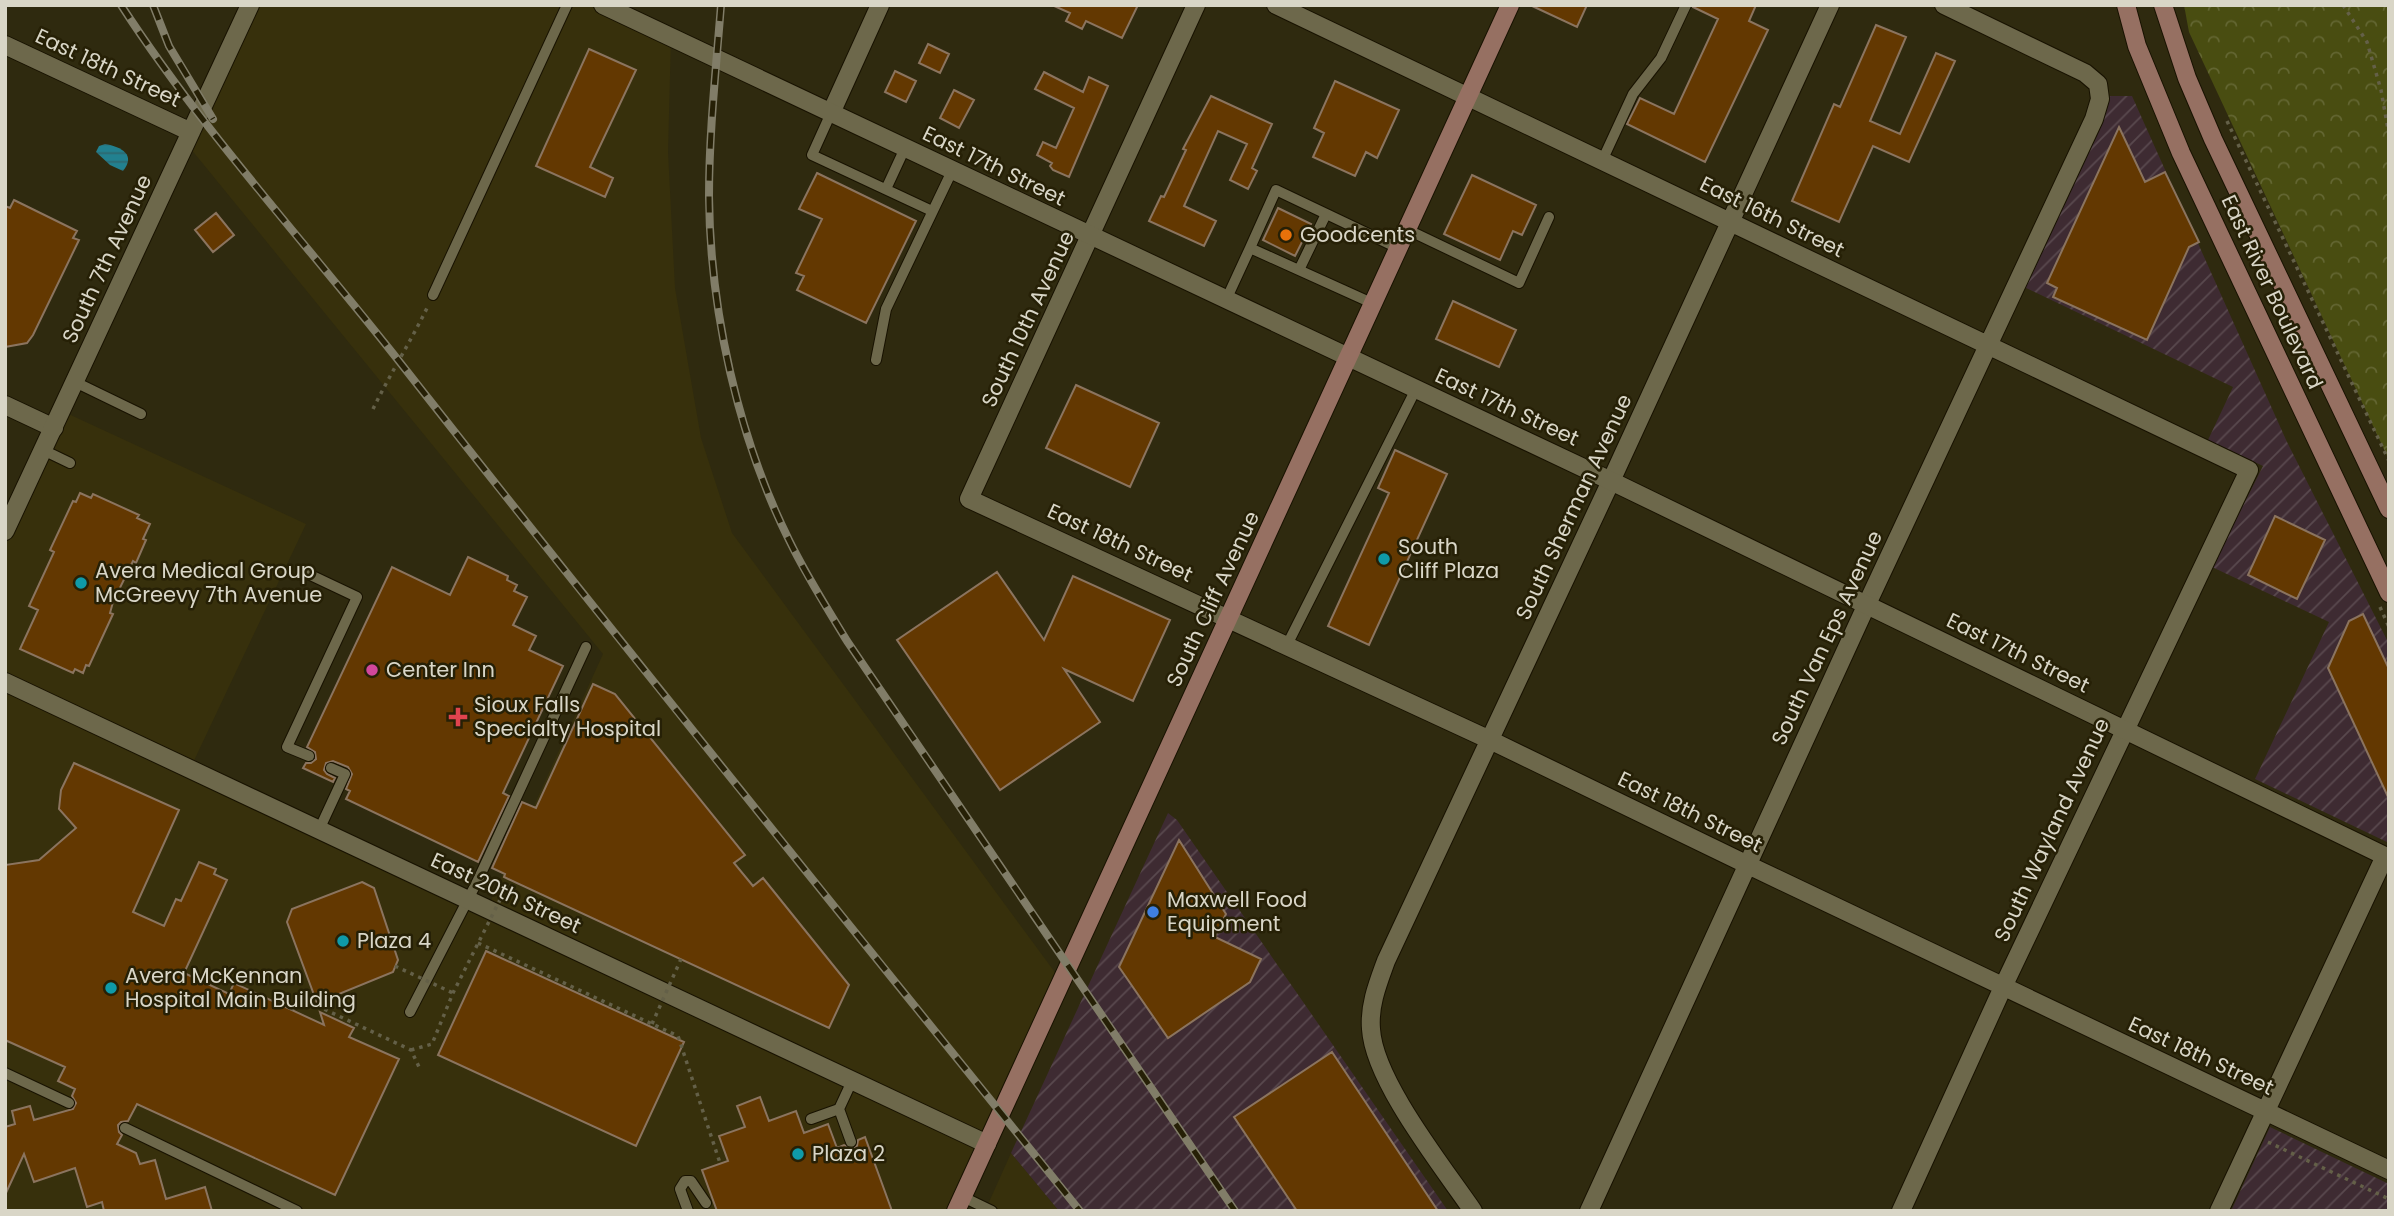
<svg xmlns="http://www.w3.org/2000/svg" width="2394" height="1216" font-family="Poppins,sans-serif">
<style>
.built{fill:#37300c}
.industrial{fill:url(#industrial-furrows)}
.park{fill:url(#park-crowns)}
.water{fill:url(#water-rules)}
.building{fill:#633801;stroke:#8b745f;stroke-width:2}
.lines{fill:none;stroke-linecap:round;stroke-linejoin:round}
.service-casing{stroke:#181200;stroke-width:12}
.minor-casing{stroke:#181200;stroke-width:20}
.tertiary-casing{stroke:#181200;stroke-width:20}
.secondary-casing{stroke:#181200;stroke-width:20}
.path{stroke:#646048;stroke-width:3.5;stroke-dasharray:3.5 5;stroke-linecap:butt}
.service{stroke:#6d684b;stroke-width:10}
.minor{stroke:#6d684b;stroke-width:18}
.tertiary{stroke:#6d684b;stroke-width:18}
.secondary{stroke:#967062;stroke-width:18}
.rail-casing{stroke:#817d68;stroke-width:8}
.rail{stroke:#262006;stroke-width:5;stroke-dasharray:16;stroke-linecap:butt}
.path-bridge{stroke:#646048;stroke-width:3.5;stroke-dasharray:3.5 5;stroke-linecap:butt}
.food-dot{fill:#e8710a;stroke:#262006;stroke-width:2.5}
.culture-dot{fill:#0f9aa8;stroke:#262006;stroke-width:2.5}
.hotel-dot{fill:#d1479c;stroke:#262006;stroke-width:2.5}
.health-dot{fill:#e0444e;stroke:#262006;stroke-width:2.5}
.shop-dot{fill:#3f7fe0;stroke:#262006;stroke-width:2.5}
.labels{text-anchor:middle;stroke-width:5;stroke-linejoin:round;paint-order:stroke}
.street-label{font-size:21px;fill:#d9d6c7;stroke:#262006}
.poi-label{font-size:21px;fill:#d9d6c7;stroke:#262006;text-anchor:start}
</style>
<defs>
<pattern id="industrial-furrows" width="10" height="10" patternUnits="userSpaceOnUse" patternTransform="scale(1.75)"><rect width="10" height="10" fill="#3e2b32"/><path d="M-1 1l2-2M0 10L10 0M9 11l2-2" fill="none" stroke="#59494e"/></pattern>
<pattern id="park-crowns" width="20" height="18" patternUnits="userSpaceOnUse" patternTransform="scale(1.75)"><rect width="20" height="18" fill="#494d11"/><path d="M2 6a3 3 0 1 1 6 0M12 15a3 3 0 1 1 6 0" fill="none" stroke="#636632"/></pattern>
<pattern id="water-rules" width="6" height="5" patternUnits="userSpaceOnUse" patternTransform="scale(1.75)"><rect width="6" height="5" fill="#228190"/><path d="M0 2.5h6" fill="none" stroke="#2e676e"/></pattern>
</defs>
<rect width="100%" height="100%" fill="#2f2a0f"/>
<path class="built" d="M250 5H603L671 37 668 152 675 288 701 438 732 533 1062 982 956 1211H5V531L62 411 306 524 190 769 487 909 603 654 186 143Z
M1011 1153 1059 1211H985Z"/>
<path class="industrial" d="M2110 96H2132L2287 442 2389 644V843L2255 779 2329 622 2212 567 2263 466 2208 440 2233 387 2024 287Z
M1168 813 1177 820 1448 1211H1059L1011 1153Z
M2270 1127 2389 1184V1211H2231Z"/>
<path class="park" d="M2184 5H2389V460L2189 32Z"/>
<path class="water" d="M105 144C122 147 136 155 123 171L110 165 96 152 99 146Z"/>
<path class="building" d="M1052 5H1138L1122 38 1086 21 1082 29 1066 21 1070 13Z
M1530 5H1587L1577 27Z
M1693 5H1756L1749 21 1768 30 1705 162 1627 124 1640 98 1674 114 1718 19 1693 7Z
M1876 25 1906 37 1870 121 1900 134 1936 53 1955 61 1909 162 1873 146 1839 222 1792 201 1834 104 1840 107Z
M928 44 949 54 940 73 919 63Z
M589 49 636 70 590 167 613 178 605 197 536 166Z
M895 71 916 81 906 102 885 92Z
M1044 72 1083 92 1089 77 1108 86 1069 177 1053 170 1050 166 1052 163 1037 155 1043 142 1056 148 1074 108 1035 89Z
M1335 81 1399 110 1377 158 1366 152 1355 176 1313 157 1324 133 1314 128Z
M954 90 974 100 959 128 940 118Z
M1211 96 1272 124 1252 168 1257 171 1248 189 1230 180 1247 144 1218 131 1184 206 1216 221 1204 246 1149 221 1161 196 1164 197 1186 150 1183 149Z
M2119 127 2145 182 2165 172 2199 242 2189 247 2147 340 2053 297 2057 288 2047 283Z
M817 173 916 221 866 323 797 290 804 276 796 273 822 219 799 209Z
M1472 175 1536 205 1522 235 1513 231 1500 260 1444 234Z
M14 200 77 231 73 238 79 240 33 335 27 343 5 347V206L10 208Z
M1278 208 1311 224 1295 256 1263 240Z
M216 213 234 235 213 252 195 230Z
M1453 301 1516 330 1499 367 1436 339Z
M1076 385 1159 423 1130 487 1046 448Z
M1395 450 1447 474 1369 645 1328 626 1389 493 1378 488Z
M80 493 91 498 93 494 139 515 137 518 150 524 143 539 146 540 136 563 133 561 113 602 110 613 113 614 89 666 86 665 83 673 75 669 73 673 20 649 38 610 29 606 54 552 50 550 73 501 76 502Z
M2275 516 2325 540 2297 599 2248 575Z
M468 557 508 576 507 580 517 585 514 591 527 597 513 625 536 636 529 650 563 666 503 793 509 796 478 862 346 799 350 791 346 789 352 774 348 767 333 761 326 763 324 770 327 774 335 778 333 782 303 768 306 763H311L316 759 315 752 307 747 392 567 450 595Z
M997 572 1044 640 1073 576 1170 620 1133 701 1064 669 1100 722 1000 790 897 640Z
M2363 614 2389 669V799L2328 668 2349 621Z
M593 684 615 694 745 855 734 863 753 886 763 878 849 985 829 1028 504 877 505 874 492 868 522 802 536 808Z
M74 763 179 810 133 912 164 926 176 899 181 901 199 862 216 869 214 874 227 880 184 973 229 994 234 983 324 1025 320 1012 354 1028 349 1037 399 1059 335 1195 137 1104 128 1121 121 1122 118 1125 119 1132 122 1135 117 1144 136 1153 140 1164 155 1160 166 1199 205 1187 212 1211H104L102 1202 87 1207 75 1168 34 1182 24 1154 5 1195V1127L15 1124 12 1111 30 1106 34 1120 73 1109 76 1103 72 1096 75 1089 58 1081 65 1067 5 1040V865L39 860 76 828 59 809 61 790Z
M1179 840 1226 914 1215 937 1261 959 1250 982 1168 1038 1119 967Z
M362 882 374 888 398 960 393 972 317 1003 287 922 292 909Z
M486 951 684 1042 636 1146 438 1055Z
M1332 1052 1438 1211H1297L1234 1117Z
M760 1097 769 1121 796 1111 804 1133 828 1124 837 1148 844 1145 853 1149 857 1146 858 1140 865 1137 892 1211H717L702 1170 728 1161 719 1136 745 1127 737 1106Z"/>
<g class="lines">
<g class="service-casing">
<path id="service" d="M831 113 812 155 932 211
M1602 161 1633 94 1661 58 1686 5
M886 189 905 148
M1408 230 1519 283 1549 217
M1250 248 1276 190 1400 249
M1299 270 1326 214
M433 295 567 5
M1226 300 1250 248 1374 304
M876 360 886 309 952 171
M75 382 141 414
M43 450 70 463
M302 571 357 597 287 747 309 756
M1287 645 1416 389
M319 830 345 774 331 768
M410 1012 478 880 586 647
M5 1073 69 1103
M811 1119 839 1109
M125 1128 297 1211
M851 1142 839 1109 852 1081
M963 1197 992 1211
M688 1211 680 1189 685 1181H691L706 1203"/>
</g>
<g class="minor-casing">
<path id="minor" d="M1196 5 969 499 1490 740 1748 865 2389 1170
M1276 5 2249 470 2003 987 1901 1211
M831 113 880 5
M5 405 54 428
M1473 1211C1443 1167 1374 1081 1371 1029 1369 1005 1378 983 1386 961L1611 481 1830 5
M1589 1211 1867 604 2094 119 2100 99 2098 84 2085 73 1944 5
M2219 1211 2385 856"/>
</g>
<g class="tertiary-casing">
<path id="tertiary" d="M603 5 1611 481 2389 858
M5 45 191 132
M5 531 250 5
M5 682 987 1144"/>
</g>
<g class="secondary-casing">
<path id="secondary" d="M2126 5 2137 46 2181 153 2389 593
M2163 5 2187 78 2213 139 2389 509
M956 1211 1510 5"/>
</g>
<path class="path" d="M2343 5 2367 42 2381 90 2389 135
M2227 121 2389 461
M373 409C390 374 411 341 428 306
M2380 607 2389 627
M478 943 678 1036 720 1163
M309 1002 411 1050 419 1067
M291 1009 319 998
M2268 1142 2389 1199"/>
<use href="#service" class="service"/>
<use href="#minor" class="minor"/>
<use href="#tertiary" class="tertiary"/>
<use href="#secondary" class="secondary"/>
<g class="rail-casing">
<path id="rail" d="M121 5C204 133 308 245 402 365 625 649 853 929 1080 1211
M153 5 169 46 213 119
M721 5C716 69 709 133 709 196 710 311 738 437 789 540 806 575 827 608 847 641L1235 1211"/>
</g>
<use href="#rail" class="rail"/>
<path class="path-bridge" d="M395 966 453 993
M652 1024 681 959
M411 1050 432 1044 453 993 510 880"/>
</g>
<circle class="food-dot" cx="1286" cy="235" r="7"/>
<g class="culture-dot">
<circle cx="1384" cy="559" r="7"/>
<circle cx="81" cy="583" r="7"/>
<circle cx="343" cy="941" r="7"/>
<circle cx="111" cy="988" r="7"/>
<circle cx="798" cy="1154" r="7"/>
</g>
<circle class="hotel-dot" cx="372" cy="670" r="7"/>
<path class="health-dot" d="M454.5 706.5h7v7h7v7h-7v7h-7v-7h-7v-7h7z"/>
<circle class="shop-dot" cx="1153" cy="912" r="7"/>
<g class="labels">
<g class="street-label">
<text transform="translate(108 68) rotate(25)" y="7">East 18th Street</text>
<text transform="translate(994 166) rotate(26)" y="7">East 17th Street</text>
<text transform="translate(1772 217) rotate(26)" y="7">East 16th Street</text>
<text transform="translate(107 259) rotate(-65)" y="7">South 7th Avenue</text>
<text transform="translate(2272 292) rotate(65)" y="7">East River Boulevard</text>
<text transform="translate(1028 319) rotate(-65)" y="7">South 10th Avenue</text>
<text transform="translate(1507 407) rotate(25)" y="7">East 17th Street</text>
<text transform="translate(1574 507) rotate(-65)" y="7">South Sherman Avenue</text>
<text transform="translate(1120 543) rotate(25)" y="7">East 18th Street</text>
<text transform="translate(1213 599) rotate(-65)" y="7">South Cliff Avenue</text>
<text transform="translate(1827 638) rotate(-65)" y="7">South Van Eps Avenue</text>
<text transform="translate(2018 653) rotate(26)" y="7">East 17th Street</text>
<text transform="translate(1690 812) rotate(26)" y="7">East 18th Street</text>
<text transform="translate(2052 830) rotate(-65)" y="7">South Wayland Avenue</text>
<text transform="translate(506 893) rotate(25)" y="7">East 20th Street</text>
<text transform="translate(2201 1056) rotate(25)" y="7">East 18th Street</text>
</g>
<g class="poi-label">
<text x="1300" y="242">Goodcents</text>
<text x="1398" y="554">South<tspan x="1398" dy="24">Cliff Plaza</tspan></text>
<text x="95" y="578">Avera Medical Group<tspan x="95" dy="24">McGreevy 7th Avenue</tspan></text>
<text x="386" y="677">Center Inn</text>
<text x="474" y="712">Sioux Falls<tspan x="474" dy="24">Specialty Hospital</tspan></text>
<text x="1167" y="907">Maxwell Food<tspan x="1167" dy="24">Equipment</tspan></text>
<text x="357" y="948">Plaza 4</text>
<text x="125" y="983">Avera McKennan<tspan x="125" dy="24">Hospital Main Building</tspan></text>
<text x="812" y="1161">Plaza 2</text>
</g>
</g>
<rect width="2394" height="1216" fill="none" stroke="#d9d6c7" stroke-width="14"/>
</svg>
